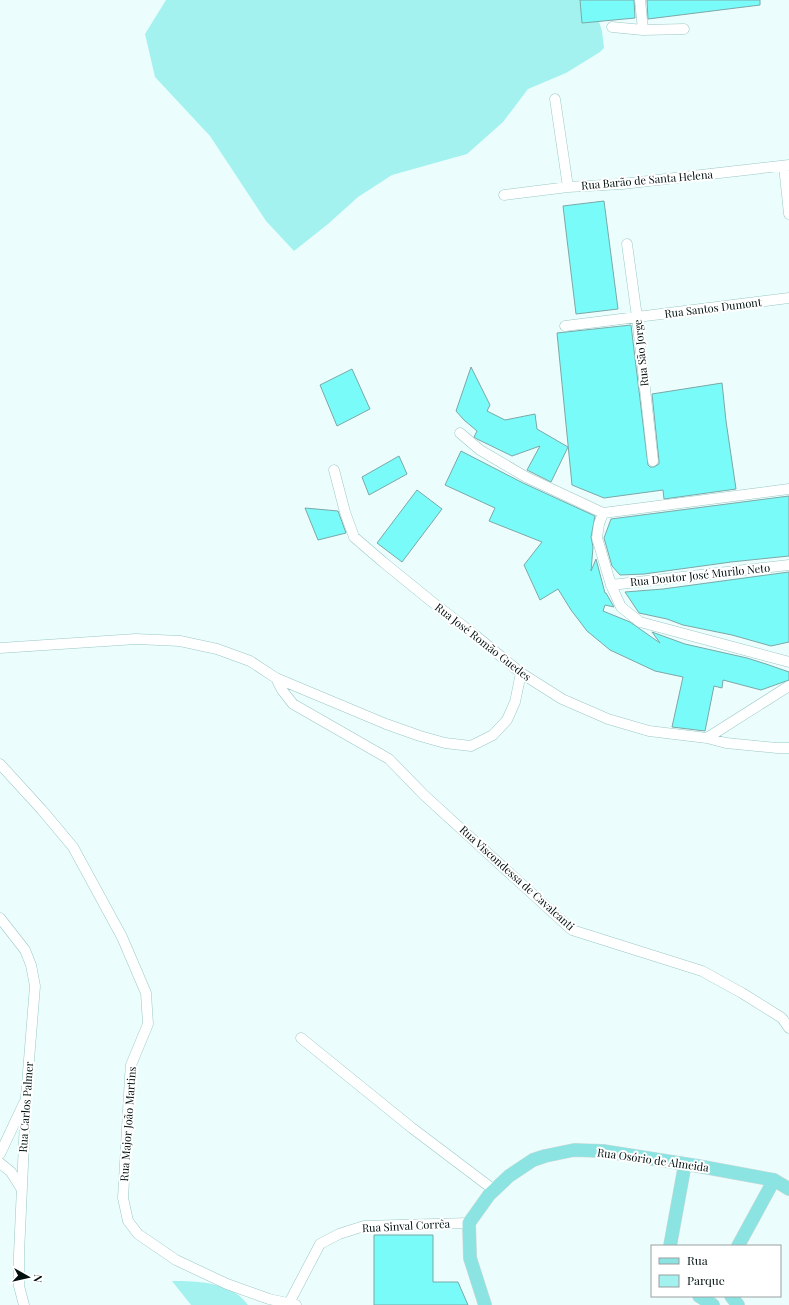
<svg xmlns="http://www.w3.org/2000/svg" width="789" height="1305" font-family="'Playfair Display',serif">
<style>
.green{fill:#a3f2ef}
.building{fill:#79fcf9;stroke:#7ba8a7}
.lines{fill:none;stroke-linecap:round;stroke-linejoin:round}
.minor-casing{stroke:#9ac8c6;stroke-width:11}
.major-casing{stroke:#d6d9d9;stroke-width:14}
.minor{stroke:#fff;stroke-width:10}
.major{stroke:#8be4e2;stroke-width:13}
.labels{text-anchor:middle;stroke-width:4;stroke-linejoin:round;paint-order:stroke}
.street-label{font-size:11px;fill:#010f0f;stroke:#fff}
</style>
<rect width="100%" height="100%" fill="#ebfefd"/>
<path class="green" d="M166 0H592L602 31 604 48 600 52 566 73 528 89 503 122 467 154 392 175 358 197 328 224 294 251 266 221 210 136 155 77 145 34Z
M172 1281C198 1281 232 1282 248 1305H191Z"/>
<path class="building" d="M580 0H634L635 18 582 23Z
M647 0H760V5L648 19Z
M604 201 618 309 576 314 563 206Z
M631 325 648 465 650 467H654L659 464V461L652 394 722 383 726 421 736 489 664 499 663 490 604 498 572 485 557 333Z
M471 367 490 405 487 411 505 420 535 414 537 429 568 447 551 482 527 470 540 446 512 456 477 439 474 437 477 431 464 420 456 411Z
M352 369 370 409 337 426 320 385Z
M461 451 523 483 595 516 591 537 593 547 591 571 596 559 605 593H606L614 607 605 605 603 611 630 622 660 643 652 632 685 644 747 658 766 664 789 672V680L761 690 723 680 722 688 714 686 705 731 672 727 683 677 655 671 610 650 587 631 571 610 558 589 540 600 524 565 542 542 489 521 495 508 445 485Z
M399 456 407 474 369 495 362 477Z
M417 490 442 509 402 562 377 543Z
M789 496V556L731 562 644 574 620 575 612 566 604 538 611 519Z
M305 508 338 511 346 533 318 540Z
M789 572V642L771 646 732 635 683 625 667 619 639 613 625 592 663 589Z
M374 1235H433V1282H458L468 1305H374Z"/>
<g class="lines">
<g class="minor-casing">
<path id="minor" d="M640 0 643 30
M612 27 643 30 684 29
M555 99 568 187
M784 166 789 214
M504 195 568 187 622 184 789 165
M627 244 637 317 653 461
M565 326 789 298
M460 433 480 450 526 477 603 513 789 489
M334 470 345 512 354 537 383 562 431 601 475 635 521 673 562 699 608 719 649 731 707 738 726 743 777 748H789
M603 513 599 524 597 538 611 585 621 607 640 622 789 662
M611 585 789 565
M0 648 136 639 180 641 217 649 250 661 276 678 386 724 420 736 445 743 471 746 493 735 507 720 515 702 521 673
M276 678 282 690 293 704 389 759 424 795 572 930 702 971 742 993 782 1018 789 1028
M707 738 789 686
M0 764 42 810 73 847 122 937 146 993 148 1024 131 1065 130 1077 123 1198 128 1221 138 1234 176 1260 227 1284 269 1299 296 1305
M0 918 25 950 31 965 35 986 26 1097 19 1254V1286L24 1305
M301 1038 412 1128 494 1190
M0 1154 24 1103
M0 1163 11 1172 21 1188
M288 1305 320 1244 339 1234 364 1226 469 1223"/>
</g>
<g class="major-casing">
<path id="major" d="M670 1246 685 1164
M738 1246 774 1180
M699 1296 713 1305
M731 1296 738 1305
M485 1305 470 1258 469 1223 489 1195 509 1176 533 1160 545 1156 574 1150 603 1151 698 1166 774 1180 789 1189"/>
</g>
<use href="#minor" class="minor"/>
<use href="#major" class="major"/>
</g>
<g class="labels">
<g class="street-label">
<text transform="translate(647 180) rotate(-5)" y="4">Rua Barão de Santa Helena</text>
<text transform="translate(713 308) rotate(-7)" y="4">Rua Santos Dumont</text>
<text transform="translate(641 353) rotate(-96)" y="4">Rua São Jorge</text>
<text transform="translate(700 575) rotate(-6)" y="4">Rua Doutor José Murilo Neto</text>
<text transform="translate(483 642) rotate(38)" y="4">Rua José Romão Guedes</text>
<text transform="translate(517 878) rotate(42)" y="4">Rua Viscondessa de Cavalcanti</text>
<text transform="translate(26 1107) rotate(-86)" y="4">Rua Carlos Palmer</text>
<text transform="translate(128 1124) rotate(-86)" y="4">Rua Major João Martins</text>
<text transform="translate(653 1160) rotate(8)" y="4">Rua Osório de Almeida</text>
<text transform="translate(406 1226) rotate(-3)" y="4">Rua Sinval Corrêa</text>
</g>
</g>
<rect x="651" y="1245" width="130" height="52" fill="#ffffff" stroke="#999f9f"/>
<rect x="659" y="1258" width="20" height="6" fill="#8be4e2" stroke="#999f9f"/>
<text x="687" y="1265" font-size="12" fill="#010f0f">Rua</text>
<rect x="659" y="1275" width="20" height="12" fill="#a3f2ef" stroke="#999f9f"/>
<text x="687" y="1285" font-size="12" fill="#010f0f">Parque</text>
<g transform="translate(28 1277) rotate(98)" stroke="#ffffff" stroke-width="3" paint-order="stroke">
<path d="M0-3L7 15L0 10L-7 15Z" fill="#010f0f"/>
<text y="-6" font-size="11" font-weight="bold" text-anchor="middle" fill="#010f0f">N</text>
</g>
</svg>
